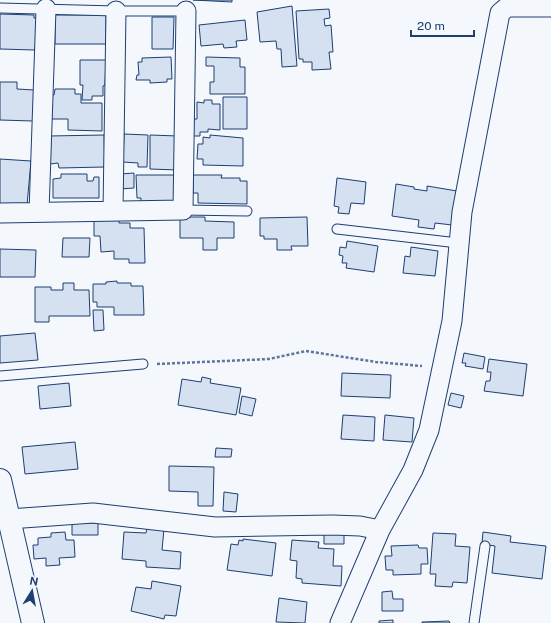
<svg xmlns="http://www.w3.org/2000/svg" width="551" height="623" font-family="'Public Sans',sans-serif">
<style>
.building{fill:#d5e0f0;stroke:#1d3f73}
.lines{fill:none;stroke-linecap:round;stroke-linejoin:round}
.lane-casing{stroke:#1d3f73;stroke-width:11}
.street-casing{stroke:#1d3f73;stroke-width:21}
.secondary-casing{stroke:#1d3f73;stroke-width:24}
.path{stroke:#5e769c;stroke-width:2.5;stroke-dasharray:3 2;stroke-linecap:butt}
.lane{stroke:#f4f7fb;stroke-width:9}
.street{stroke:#f4f7fb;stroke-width:19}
.secondary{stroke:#f4f7fb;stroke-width:22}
</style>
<rect width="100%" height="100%" fill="#f4f7fb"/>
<path class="building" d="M193 0H232V2Z
M292 6 297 66 282 67 281 49H277L276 41 260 42 257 12Z
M329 9 330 18 324 19 325 26 331 25 333 52H329L331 69 312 70V62H303V59H299L296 11Z
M0 14 34 15V18H37L35 50 0 49Z
M55 15H106V44H55Z
M152 17H174L173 49H152Z
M245 20 247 40 236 41 237 47 224 48 223 44 201 46 199 25Z
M171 57 172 79H167V82L150 83V80H136L137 75H139L138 62H142V58Z
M206 57 240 58V67H245V94H210V82H214V66H206Z
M80 60H106L105 85 103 86V96H92V100H82L83 85H80Z
M0 82H17V89L34 90 33 121 0 120Z
M55 89H75V94H81V103H102V131L68 130V119H51V95H54Z
M223 97H247V129H223Z
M204 100H212V104H220V130L208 129V132H200V136H192L193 119H197V102L204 103Z
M124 134 148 135 147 167H138V163L123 162Z
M104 135 105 167 59 168 58 163 50 164 49 136Z
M150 135 178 136V170L150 169Z
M210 135 243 138V166L203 165V159H197L198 144H203V137L210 138Z
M0 159 31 161 27 205 0 204Z
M134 173V188L120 189V174Z
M61 174H87V181H93L94 177H99V198H53V179L61 178Z
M136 175H175V202H141V198H137Z
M193 175H222L221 178H240V181H247V204L198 203V193H193Z
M337 178 366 182 364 204 351 203 349 214 338 213 339 207 334 206Z
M396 184 414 187V189L427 191V186L457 191 452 225 435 223 434 229 418 227 419 220 392 216Z
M180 217H205V221L234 222V238H217V250H203V238H180Z
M307 217 308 246H291L292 250H277V239H264V236H260V218Z
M94 219H119V223H130V228H144L145 263H129V259H114V251L101 252 100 236H94Z
M63 238H90L89 257H62Z
M347 241 378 246 374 272 346 268 347 263H342L343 256 339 255 340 247 346 248Z
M411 247 438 251 435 276 403 273 405 256 410 257Z
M0 249 36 250 35 277H0Z
M117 281V283H131V286H143L144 315H114V307H97V302H93V284H106V282Z
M63 283H74V290H89L90 316H49V322H35V287H51V290H63Z
M93 310H103L104 330 94 331Z
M35 333 38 360 0 363V336Z
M464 353 485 357 483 369 465 366 466 363H462Z
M489 359 527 364 523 396 484 391 486 381H490L491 372H487Z
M342 373 391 375 390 398 341 396Z
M202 377 211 379 210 383 241 388 236 415 178 405 182 379 201 382Z
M69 383 71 406 40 409 38 386Z
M451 393 464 396 461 408 448 405Z
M242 396 256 399 252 416 239 413Z
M343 415 375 417 374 441 341 439Z
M385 415 414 418 412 442 383 440Z
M75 442 78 469 25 474 22 447Z
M216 448 232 449 231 457H215Z
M169 466 214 467 213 506H198V492L169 491Z
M224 492 238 494 236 512 223 511Z
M72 523H98V535H72Z
M147 528 164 529 162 550 181 552 180 569 146 567V561L122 559 124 532 146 533Z
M65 532 66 540H74L75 557 59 558 60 565 46 566V558L34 559 33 545H38V538L51 537V533Z
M324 532 344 533V544H324Z
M483 532 511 536 510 542 546 546 542 579 492 573 495 546 482 544Z
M433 533 456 534 455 546 470 547 467 583 453 582 452 587 435 586 436 574H430Z
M243 539 276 543 272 576 227 570 231 544 238 545 239 540 243 541Z
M292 540 319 542 318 548 334 549 333 566H342L341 586 302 583V579L296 578 297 561 290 560Z
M418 545 419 548H427L428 564H421V574L393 575V570H386L385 556H392L391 546Z
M152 581 181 586 176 616 165 615 164 619 131 611 136 587 151 589Z
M392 591 393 599H403V611H382V592Z
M279 598 307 602 305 623 276 622Z
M393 620V623H379V621Z
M449 621 450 623H422V622Z"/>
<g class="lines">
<g class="lane-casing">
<path id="lane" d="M0 8 116 11H186
M183 210 247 211
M337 229 458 243
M0 376 143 364
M474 623 485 546"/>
</g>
<g class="street-casing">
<path id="street" d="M113 211 116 11
M39 212 46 9
M0 213 183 210 186 11
M0 518 9 519 93 513 215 527 332 525 360 526 380 530
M340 623 380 530 413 470 429 430 452 321 462 212 500 13 507 7H551"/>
</g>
<g class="secondary-casing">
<path id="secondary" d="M0 480 33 623"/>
</g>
<path class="path" d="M157 364 269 359 306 351 376 362 422 366"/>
<use href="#lane" class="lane"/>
<use href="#street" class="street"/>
<use href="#secondary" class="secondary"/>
</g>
<g transform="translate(32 591) rotate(11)" stroke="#f4f7fb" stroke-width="3" paint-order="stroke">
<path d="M0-3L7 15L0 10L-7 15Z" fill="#1d3f73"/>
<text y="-6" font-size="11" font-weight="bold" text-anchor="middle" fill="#1d3f73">N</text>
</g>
<path d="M411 30v6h63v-6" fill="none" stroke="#1d3f73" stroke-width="2"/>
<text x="417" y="30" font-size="12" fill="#1d3f73" stroke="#f4f7fb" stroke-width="3" paint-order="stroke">20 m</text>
</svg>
